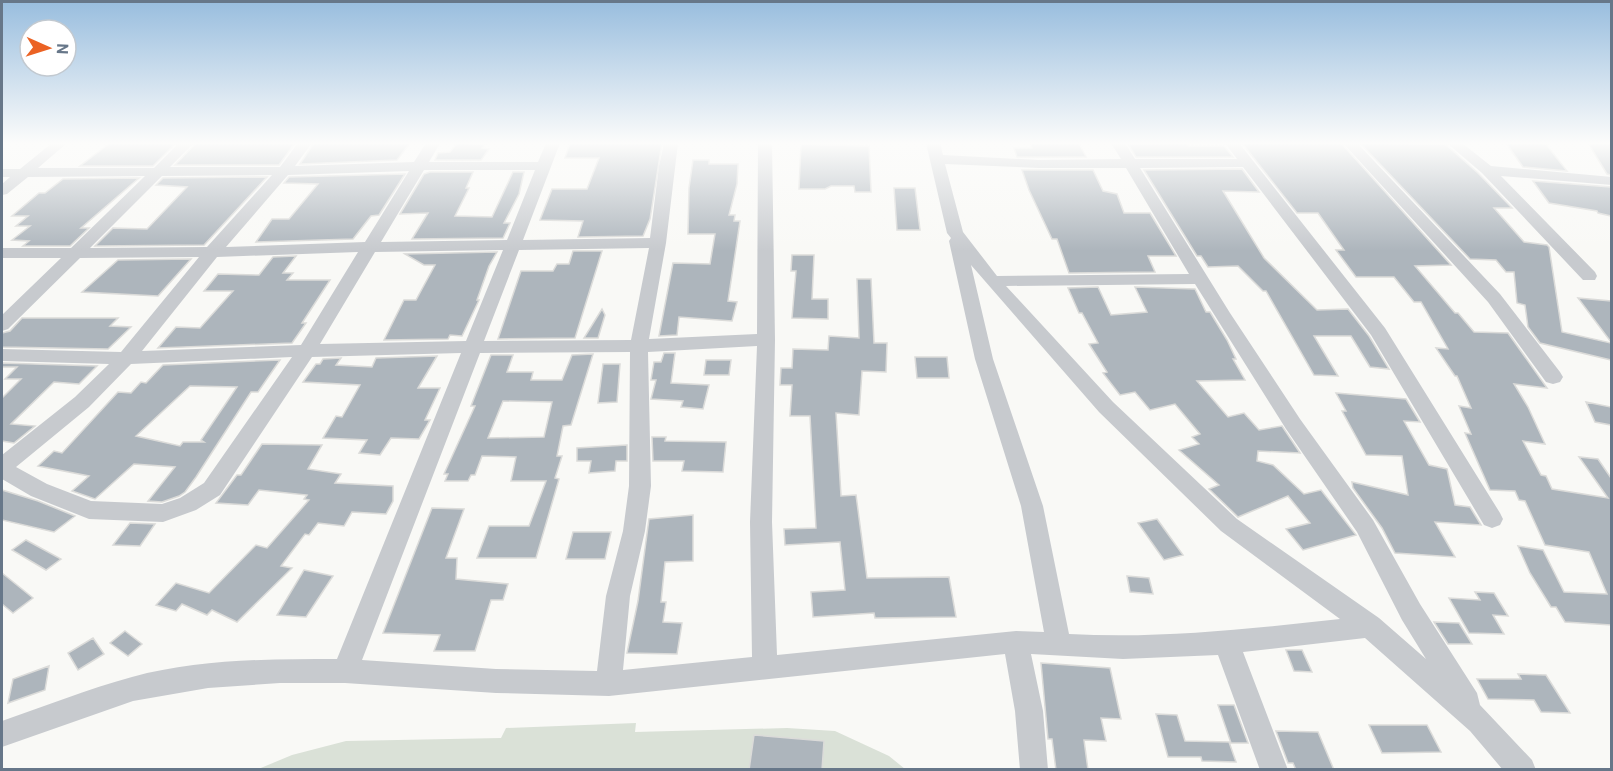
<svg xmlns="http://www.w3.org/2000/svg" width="1613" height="771" font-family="Barlow,sans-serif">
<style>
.green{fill:#dae1d7}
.building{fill:#adb5bc;stroke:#dbdbd9;stroke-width:1.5;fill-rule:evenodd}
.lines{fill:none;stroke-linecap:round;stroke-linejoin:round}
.minor{fill:#c7cace;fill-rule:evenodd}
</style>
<rect width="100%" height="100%" fill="#f9f9f6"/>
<path class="green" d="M636 723 635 732 787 728 835 731 889 756 905 769 256 770 292 755 346 741 501 738 506 728Z"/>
<path class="building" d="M110 143H176L153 166H80Z
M196 143H295L279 165H175Z
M314 143H410L397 160 300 164Z
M457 143 485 144 482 148 489 149 481 160H435L438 153 450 152Z
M570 143H662L650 219 643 236 578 237 583 221 540 220 552 189H587L599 158H565Z
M1030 143H1079L1086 157H1017L1014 148H1032Z
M1187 143 1189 146H1224L1233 157H1136L1128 144Z
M1242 143H1341L1451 265 1415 266 1455 313H1458L1474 332 1508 333 1547 388 1514 384 1528 407 1545 444 1523 441 1541 475 1546 476 1552 489 1608 498 1579 457 1598 459 1611 478V625L1565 622 1556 607H1551L1530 573 1518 546 1543 550 1564 592 1607 594 1589 552 1545 545 1525 501 1519 500 1515 491 1490 490 1465 433 1471 434 1459 406 1471 408 1457 376H1455L1436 348 1448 349 1421 302H1414L1394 277H1356L1336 250H1344L1318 213H1297Z
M1360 143 1445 144 1478 173 1512 208H1494L1524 242 1547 245 1549 247 1562 332 1611 343V360L1540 343 1528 327 1525 305 1517 303 1514 272H1506L1496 260 1470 259Z
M1506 143H1545L1567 171 1523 167Z
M1588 143H1611V175L1607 174Z
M801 144 869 146 871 192H855L854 186H831L825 189H799Z
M693 160H709V164H738L737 184 729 215H735L734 221H740L728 301 737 302 732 321 679 317 677 335 659 336 673 263 710 264 715 234H688L689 188Z
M1242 169 1259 192 1223 191 1264 258 1317 310 1348 309 1369 336 1389 369 1370 367 1351 336H1314L1338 376 1314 375 1266 291H1263L1238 266 1208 267 1201 256H1197L1144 170Z
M1022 170H1093L1103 191 1117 194 1124 213H1150L1176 256H1148L1155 272 1069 273 1057 239H1052L1029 190Z
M430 172H473L466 188H469L455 216 492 217 513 172H524L519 194 504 223H510L503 238 412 239 428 213 400 214 424 174Z
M405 174 379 215 371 216 353 239 256 242 272 219H289L318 184 284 183 289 177Z
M267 177 204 245 95 246 113 228 147 229 187 187 156 185 163 178Z
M139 178 81 228H89L70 246H23L29 241 12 240 30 226H16L28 216H12L39 193H45L63 179Z
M1533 181 1611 187V216L1598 213 1597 211 1549 203Z
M894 188H915L920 230H897Z
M573 251H602L575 338 498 339 521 271H553L557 264H569Z
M497 252 489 266 477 300H479L462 336 450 335 448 339 384 340 404 300H416L435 265H424L405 254Z
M792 255H814L812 299H828V319L792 318 796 271H791Z
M296 256 283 273H293L287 280H330L302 323H306L292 343 158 348 176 327 200 328 233 291H204L218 274 259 275 273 257Z
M191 259 158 296 82 292 118 260Z
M857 279H871L874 343H887L886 372 862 371 859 415 836 413 841 496 856 495 867 578 949 577 956 617 875 618 874 613 813 617 811 592 845 590 840 542 785 545 784 529 816 528 810 416H790L792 385H780L781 368H792L793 349 828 350 829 336 859 338Z
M1098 287 1111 315 1147 312 1135 287 1195 289 1206 312H1210L1227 340 1236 359H1233L1245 380 1197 381 1228 417 1244 413 1259 430 1282 426 1300 453 1258 451 1257 461 1273 465 1304 494 1321 490 1356 535 1303 550 1286 529 1310 523 1288 496 1238 517 1209 489 1219 485 1179 450 1199 444 1192 437 1200 434 1175 404 1150 410 1135 392 1120 395 1103 373 1107 372 1089 344 1098 343 1082 313H1079L1068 288Z
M1578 298 1611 301V342Z
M602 309 605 315 598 338H584Z
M22 318H118L110 326 131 327 108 349 2 347V333L10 331Z
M664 353H675L671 383 709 385 703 409 681 407 683 401 651 399 656 380H651L654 362H661Z
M593 354 571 425 563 426 557 456H562L555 478 559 479 536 558H477L489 526H529L546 481H511L516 457 482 456 475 475H471L468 481H445L448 474H444L475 406H471L491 355H513L507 372H533L531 380H562L572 355ZM503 401 552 402 544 437 488 438Z
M437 356 418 388H440L425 420H430L419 439 391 438 380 455 359 453 367 440 323 438 336 416 342 417 360 385 303 382 316 364H320L323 359 341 358 336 365 372 367 376 358Z
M915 357H947L949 378H917Z
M280 360 258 392H251L196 477 185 492 179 496 162 502 148 501 175 467 134 464 95 499 72 491 89 476 38 466 54 451 62 453 118 392 131 393 141 382 146 383 163 365ZM190 386 237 387 201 440 204 442H183L180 446 136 436Z
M706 360H731L729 375H704Z
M2 363 97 366 79 384 54 382 11 424 35 426 14 443 2 441V398L21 379H5L17 367H2Z
M603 364H620L617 402 598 403Z
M1336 393 1406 399 1420 422 1404 421 1429 465 1447 469 1455 505 1470 507 1481 525 1435 522 1455 557 1395 553 1382 528 1353 488 1352 482 1408 495 1402 456 1366 455 1342 411H1346Z
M1586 402 1611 407V425L1595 422Z
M652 437H666L665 441 726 442 723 472 682 471 684 461H653Z
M262 444 322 445 308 469 341 474 335 483 393 486V501L386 514 352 512 344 526 318 523 309 535 305 534 281 566 292 568 237 622 212 610 207 615 182 604 176 611 156 605 176 583 209 593 256 545 267 548 309 500 304 499 307 495 259 490 248 505 216 503 237 475H241Z
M627 445V461H616L615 471 589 473 591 461H577V448Z
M2 490 38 501 75 516 54 532 2 520Z
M432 508 464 509 446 558H457L456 579 508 584 503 600H491L475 651H434L440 635 383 633Z
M693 515V561L665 562 661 602H666L663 622 682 623 677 654 627 653 638 601 649 519Z
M1157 519 1183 555 1164 560 1138 523Z
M130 523 155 524 140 546 113 545Z
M573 532H611L605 559H566Z
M26 540 61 559 46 570 12 550Z
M304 570 333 576 306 617 277 615Z
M2 573 33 598 13 613 2 604Z
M1127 576 1149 578 1153 594 1130 592Z
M1475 592 1494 593 1508 616 1493 615 1504 634 1469 633 1449 598 1480 600Z
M1434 622 1459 623 1472 644H1448Z
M125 631 142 644 128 656 110 643Z
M93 638 104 654 78 670 68 653Z
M1286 650H1302L1312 672 1294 671Z
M1041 663 1110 668 1121 719 1101 718 1106 741 1084 740 1088 770H1056L1052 739H1048Z
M49 666 45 690 8 703 13 679Z
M1518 674 1546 675 1570 713 1541 712 1534 700 1488 699 1477 679H1521Z
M1218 705H1234L1248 743H1231Z
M1156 714 1177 715 1185 741 1229 742 1236 762 1202 761 1201 757H1168Z
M1369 725H1427L1441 752 1382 753Z
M1276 731 1318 732 1334 770H1296L1293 763H1288Z
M754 735 824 741 822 770H749Z"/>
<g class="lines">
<path class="minor" d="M52 143H67L38 168H154L179 143H194L170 167H280L298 143H312L295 166 414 162 426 143H440L429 162H538L546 143H560L523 240 650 238 659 166 664 143H678L666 243 649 339 757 334 758 143H772L775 340 772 522 777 655 1016 631 1044 632 1021 506 975 359 949 241 951 238 947 233 926 143H940L943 155 1039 160 1121 159 1111 143H1125L1135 159H1237L1225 143H1239L1385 328 1500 513 1503 519 1500 525 1492 528 1484 525 1371 335 1243 167 1140 168 1230 313 1300 419 1373 520 1420 604 1477 693 1480 705 1532 760 1536 770H1503L1470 731 1365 638 1243 652 1288 770H1260L1218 655 1123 659 1031 654 1043 711 1048 770H1020L1015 711 1005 654 609 696 496 693 345 683H280L208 688 133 701 2 747V721C45 706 88 689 132 677 198 659 269 659 337 659L461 353 312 357 220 495 196 510 163 522 89 519 31 496 2 479V455L75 397 109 364 2 361V349L121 352 199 257 80 258 8 329 2 331V315L61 258H2V248H71L145 176 28 177 7 194 2 195V184L10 177H2V169H20ZM945 164 1039 168H1126L1189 274 997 276 963 232ZM424 170H535L507 240 381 242ZM409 171 365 242 226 247 288 175ZM272 175 207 247 90 248 162 176ZM649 248 631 340 484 341 519 250ZM503 250 466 341 320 344 375 252ZM358 252 301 345 142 351 217 257ZM971 265 1099 412 1221 531 1340 619C1249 629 1160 639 1069 634L1043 506 993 359ZM1195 284 1286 429 1357 532 1402 620 1426 659 1379 618 1237 519 1113 402 1006 286ZM757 346 750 522 752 657 623 670 630 596 645 531 651 486 648 352ZM630 352 629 486 623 531 606 596 597 671 496 669 362 660 480 353ZM292 357 204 483 180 498 162 504 91 501 47 484 16 467 89 407 131 364Z
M1343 143H1357L1500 294 1560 372 1563 377 1560 382 1553 384 1546 382 1488 302Z
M1447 143H1462L1491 166 1612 177V185L1501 176 1595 272 1597 276 1595 280H1583L1482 173Z"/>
</g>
<linearGradient id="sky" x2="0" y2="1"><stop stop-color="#98bdde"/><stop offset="0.57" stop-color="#fcfcfb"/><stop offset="1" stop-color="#fcfcfb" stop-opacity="0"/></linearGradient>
<rect width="1613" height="251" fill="url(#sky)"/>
<rect width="1613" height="771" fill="none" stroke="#677789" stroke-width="6"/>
<g transform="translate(48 48) rotate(93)"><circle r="28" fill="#ffffff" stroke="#c2c9d0" stroke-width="1.5"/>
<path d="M0-4.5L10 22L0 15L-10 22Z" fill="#eb6224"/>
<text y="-9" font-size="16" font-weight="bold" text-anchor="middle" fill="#677789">N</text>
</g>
</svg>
